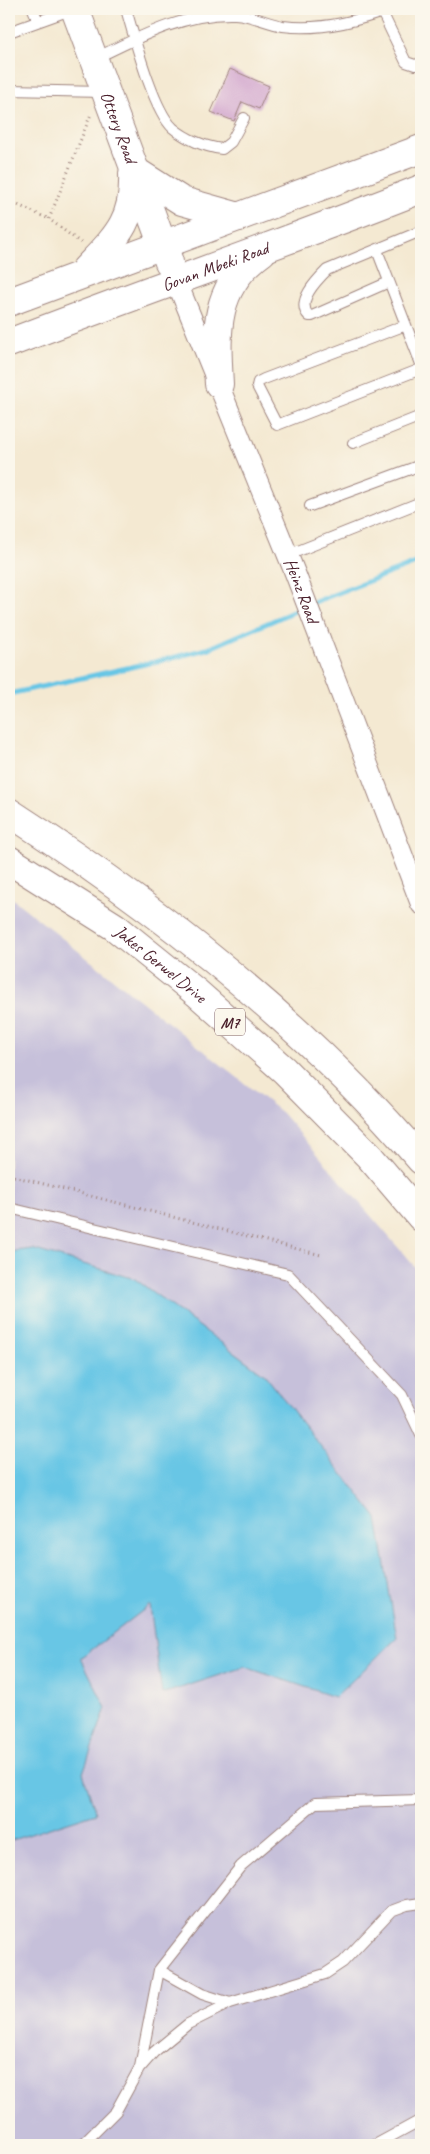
<svg xmlns="http://www.w3.org/2000/svg" width="430" height="2154" font-family="Caveat,sans-serif">
<style>
.industrial{fill:#c6c0da}
.water{fill:#67c6e5;stroke:#587288}
.lines{fill:none;stroke-linecap:round;stroke-linejoin:round}
.stream{stroke:#67c6e5;stroke-width:5}
.building{fill:#d2a6ce}
.lane-casing{stroke:#9f847e;stroke-width:12}
.street-casing{stroke:#9f847e;stroke-width:22}
.secondary-casing{stroke:#9f847e;stroke-width:30}
.highway-casing{stroke:#9f847e;stroke-width:30}
.path{stroke:#9f847e;stroke-width:3;stroke-dasharray:1 4;stroke-linecap:butt}
.lane{stroke:#fff;stroke-width:10}
.street{stroke:#fff;stroke-width:20}
.secondary{stroke:#fff;stroke-width:28}
.highway{stroke:#fff;stroke-width:28}
.labels{text-anchor:middle;stroke-width:4;stroke-linejoin:round;paint-order:stroke}
.shield{fill:#fbf7ec;stroke:#7f6065;stroke-width:1}
.shield-label{font-size:16px;font-weight:bold;fill:#4a1f2b}
.street-label{font-size:18px;fill:#4a1f2b;stroke:#fbf7ec}
</style>
<rect width="100%" height="100%" fill="#fbf7ec"/>
<filter id="ink" filterUnits="userSpaceOnUse"><feTurbulence type="fractalNoise" baseFrequency=".02" numOctaves="2"/><feDisplacementMap in="SourceGraphic" scale="10" xChannelSelector="R" yChannelSelector="G"/><feConvolveMatrix kernelMatrix="1 2 1 2 8 2 1 2 1" color-interpolation-filters="sRGB"/></filter>
<filter id="wash" filterUnits="userSpaceOnUse"><feTurbulence type="fractalNoise" baseFrequency=".0096" numOctaves="4" result="noise"/><feDisplacementMap in="SourceGraphic" scale="20" xChannelSelector="R" yChannelSelector="G"/><feGaussianBlur stdDeviation="1.12" result="paint"/><feColorMatrix in="noise" values="0 0 0 0 0 0 0 0 0 0 0 0 0 0 0 0 0 1.4 0 .05"/><feComposite in="paint" operator="in"/></filter>
<g filter="url(#wash)">
<rect width="100%" height="100%" fill="#f4e9d2"/>
<path class="industrial" d="M9 896 282 1113 421 1274V2145H9Z"/>
<path class="water" d="M32 1249 135 1279 265 1375 377 1518 397 1638 335 1697 245 1667 162 1694 150 1605 81 1658 106 1708 83 1773 96 1813 9 1841V1252Z"/>
<g class="lines">
<path class="stream" d="M312 603 421 561
M9 694 172 658 210 648 304 607"/>
</g>
<g id="blocks">
<path class="building" d="M230 69 269 86 259 109 242 102 234 121 211 112Z"/>
</g>
</g>
<g filter="url(#ink)">
<use href="#blocks" fill-opacity="0" stroke="#9f847e" stroke-width="1"/>
<g class="lines">
<g class="lane-casing">
<path id="lane" d="M33 9 38 21
M126 9C134 36 153 110 173 128 186 139 205 147 222 149L231 142 244 118
M382 12 406 62 415 65 421 63
M9 32 73 9
M94 59C137 38 185 12 235 14 252 15 266 23 283 26 318 31 358 21 391 9
M9 90 103 92
M377 250 421 364
M389 282 312 316H309C295 302 317 280 327 270L421 231
M406 325 264 379 258 382 257 386 277 425 421 369
M353 443 421 416
M310 506 421 465
M288 555 421 502
M9 1208 288 1274 402 1395 421 1435
M230 2003 202 1994 159 1970 241 1866 315 1803 421 1800
M140 2067 159 1970
M82 2145 116 2111 139 2069 154 2052 188 2024 230 2003 325 1974 343 1962 391 1911 407 1905 421 1903
M375 2145 421 2120"/>
</g>
<g class="street-casing">
<g id="street">
<path id="s1" d="M176 280 295 573 421 904"/>
</g>
</g>
<g class="secondary-casing">
<g id="secondary">
<path id="s2" d="M75 9 169 262"/>
<path d="M135 171 182 201 239 217"/>
<path d="M85 270C115 238 135 222 133 174"/>
<path d="M9 302 421 149"/>
<path id="s3" d="M9 343C146 290 285 243 421 189"/>
<path d="M219 384C216 331 213 287 262 252"/>
</g>
</g>
<g class="highway-casing">
<g id="highway">
<path d="M9 812C159 909 304 1023 421 1160"/>
<path id="s4" d="M9 860 115 927 197 993 284 1070 369 1156 421 1217"/>
</g>
</g>
<path class="path" d="M9 201 49 219
M81 243 49 219 91 114
M9 1175 321 1255"/>
<use href="#lane" class="lane"/>
<use href="#street" class="street"/>
<use href="#secondary" class="secondary"/>
<use href="#highway" class="highway"/>
</g>
</g>
<g class="labels">
<rect class="shield" x="215" y="1008.5" width="30" height="27" rx="4"/>
<g class="shield-label">
<text x="230" y="1028">M7</text>
</g>
<g class="street-label">
<text dy="6" stroke="none"><textPath href="#s2" startOffset="126">Ottery Road</textPath></text>
<text dy="6" stroke="none"><textPath href="#s3" startOffset="220">Govan Mbeki Road</textPath></text>
<text dy="6" stroke="none"><textPath href="#s1" startOffset="335">Heinz Road</textPath></text>
<text dy="6" stroke="none"><textPath href="#s4" startOffset="184">Jakes Gerwel Drive</textPath></text>
</g>
</g>
<rect width="430" height="2154" fill="none" stroke="#fbf7ec" stroke-width="30"/>
</svg>
